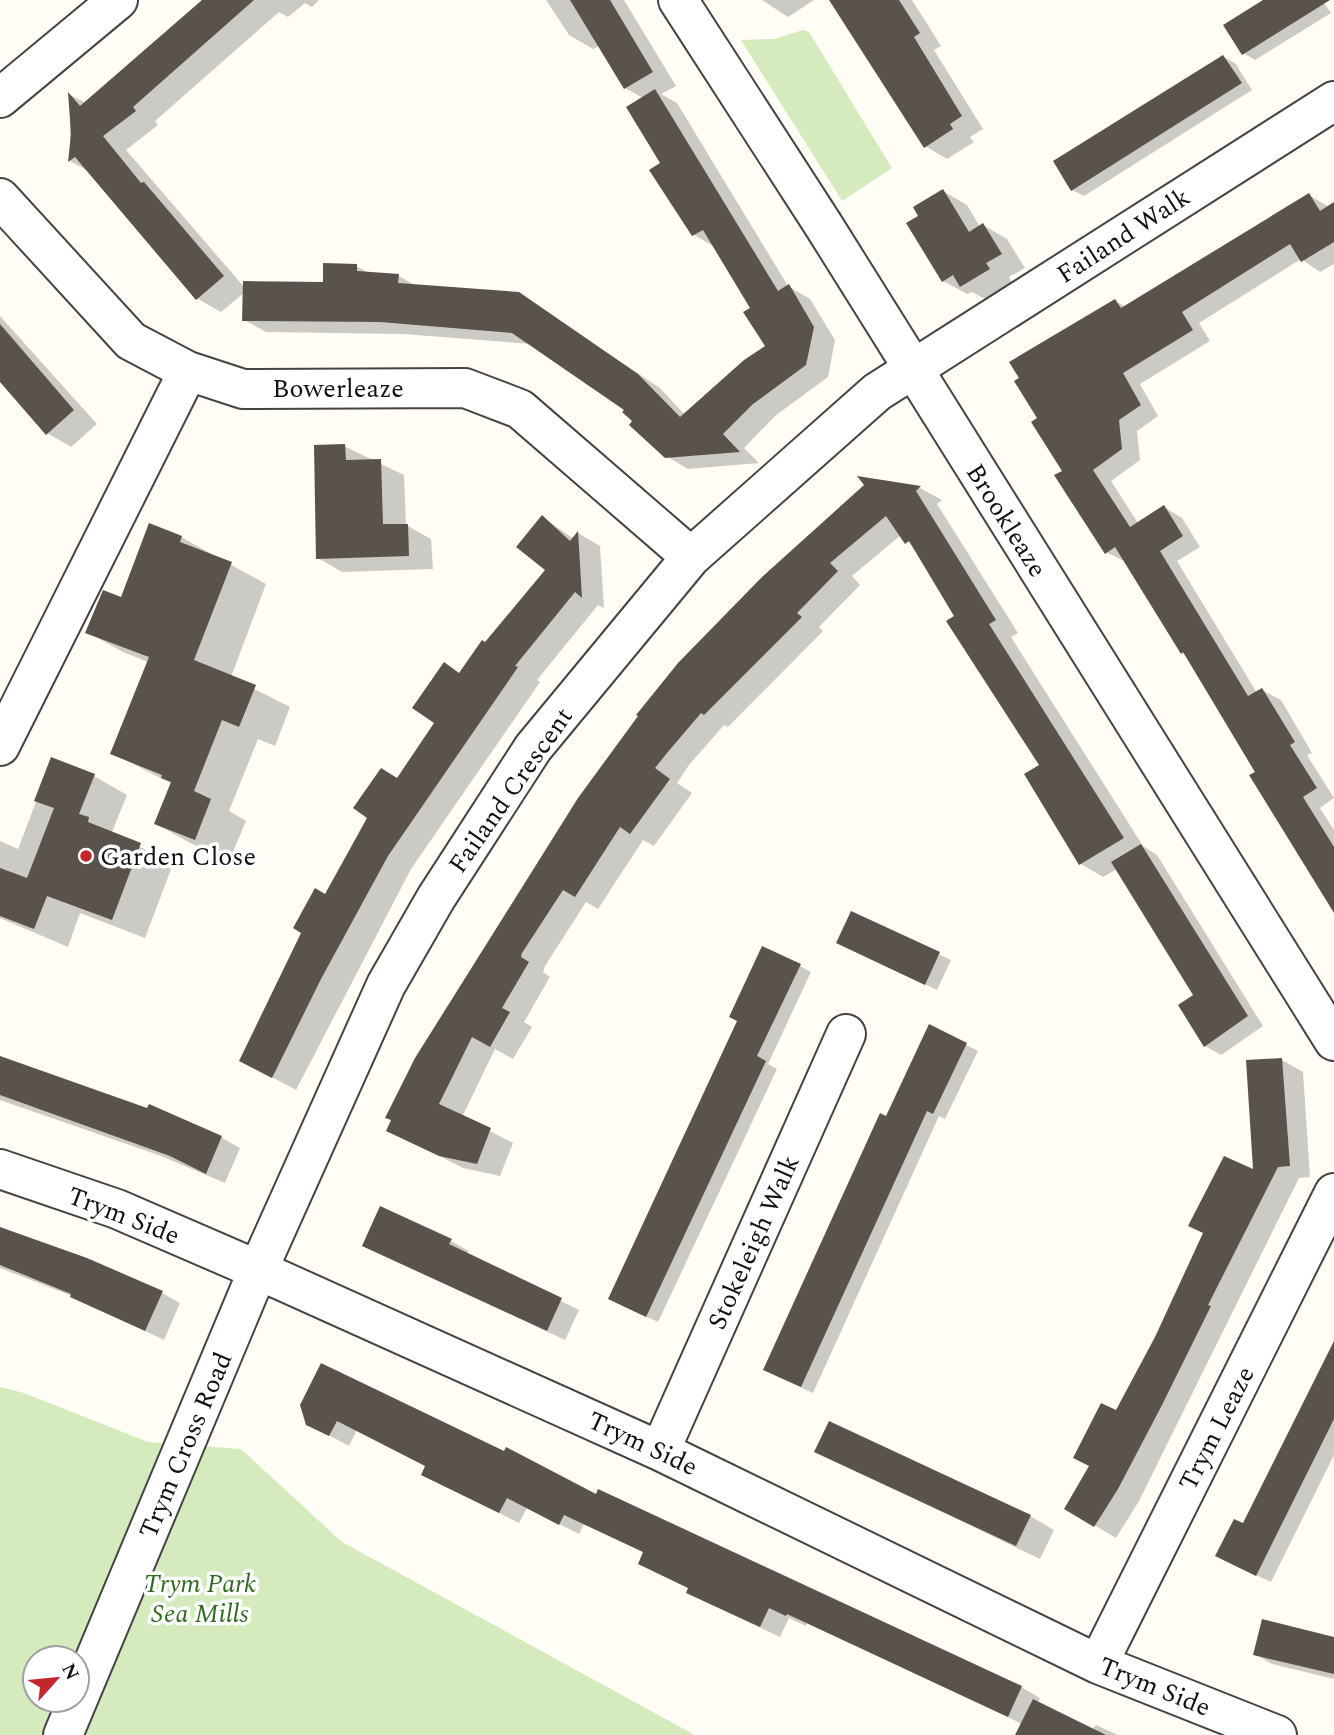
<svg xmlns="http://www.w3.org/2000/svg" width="1334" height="1735" font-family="Spectral,serif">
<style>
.green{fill:#d5ebbd;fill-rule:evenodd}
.shadow{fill:#0003}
.building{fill:#5a524d}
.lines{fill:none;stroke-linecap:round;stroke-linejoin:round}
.street-casing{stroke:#444;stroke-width:42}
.street{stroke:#fff;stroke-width:38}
.poi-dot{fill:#c4262e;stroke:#fff;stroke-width:2.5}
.labels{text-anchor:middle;stroke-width:7;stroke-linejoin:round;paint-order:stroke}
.street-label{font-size:26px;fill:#111;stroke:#fff}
.poi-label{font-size:26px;fill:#111;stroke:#fff;text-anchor:start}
.park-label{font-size:26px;font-style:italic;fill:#2f6b1f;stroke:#fff}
</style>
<rect width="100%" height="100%" fill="#fffdf5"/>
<path class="green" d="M803 30 809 32 892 168 842 201 741 40 774 39Z
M0 1387 24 1393 148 1442 241 1449 342 1542 695 1735H0ZM35 1658H77V1700H35Z"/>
<path class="shadow" d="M206 0H319L312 7 305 3 288 17 279 12 155 121 158 125 126 150 245 288 325 283 356 266 371 274 399 276 416 286 518 294 660 388 685 415 768 346 753 309 715 247 694 235 662 164 643 98 625 88 599 46 593 49 569 35 546 0H624L676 86 661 94 677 103 788 286 810 299 835 340 828 377 775 416 744 448 759 463 688 469 666 456 627 409 531 344 403 334 266 332 244 320 245 292 221 312 198 299 90 172 70 161V95L86 103Z
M762 0H814L788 17Z
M831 0H912L941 46 934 50 983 129 970 137 974 142 947 159 925 146Z
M1266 0H1322L1331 13 1255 60 1243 53Z
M1223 57 1235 63 1252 90 1084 196 1072 190Z
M943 191 967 205 980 227 983 225 1007 239 1025 268 1009 277 1012 283 985 299 972 292 967 294 943 281 920 217Z
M1309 195 1329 207 1334 204V264L1320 272 1301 259 1199 323 1210 341 1140 384 1158 416 1137 431 1140 460 1111 481 1138 523 1164 507 1182 518 1200 547 1177 561 1257 693 1262 690 1281 700 1312 753 1307 755 1334 798 1320 808 1334 830V909L1187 655 1182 653 1126 562 1106 552 1039 419 1115 301 1126 307Z
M0 316 97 424 71 447 47 433 0 380Z
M344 446 404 475 406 525 431 539 433 569 342 572 318 558Z
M861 478 920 488 942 500 937 504 1018 633 1011 637 1143 846 1157 855 1263 1026 1221 1055 1205 1046 1196 996 1117 869 1103 877 1081 864 1041 766 914 547 901 535 852 576 860 585 819 627 823 631 728 727 724 725 689 765 677 783 692 793 654 846 643 840 598 909 586 902 545 966 543 972 550 977 524 1022 532 1027 513 1059 495 1049 462 1117 513 1143 500 1176 463 1168 388 1130 393 1120 388 1117 866 485Z
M542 517 574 539 578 533 600 546 604 608 598 605 537 680 540 682 411 869 296 1090 241 1061 325 896 436 723 461 674 548 569Z
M181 537 266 584 231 677 290 707 275 746 258 739 229 811 246 821 230 859 192 844 156 824 172 784 112 753 148 662 123 652 87 632Z
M52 760 94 776 127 795 112 832 173 864 145 938 80 913 68 947 0 918V841L18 849Z
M851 913 951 960 937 990 850 949Z
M800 966 811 972 768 1064 777 1069 658 1322 622 1305Z
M929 1026 978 1051 945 1119 939 1116 813 1393 776 1376Z
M0 1056 148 1110 150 1107 222 1138 240 1148 225 1183 161 1156 0 1100Z
M1282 1060 1303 1072 1310 1177 1299 1178 1139 1501 1116 1538 1067 1509 1188 1275 1205 1233 1255 1172Z
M0 1229 162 1293 180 1303 164 1340 72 1296 0 1268Z
M451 1241 469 1251 467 1254 579 1310 565 1340 364 1246Z
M1334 1342V1455L1271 1582 1232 1564Z
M302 1405 597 1496 1021 1687 1040 1698 1038 1703 1092 1730 1096 1725 1118 1735H1017L1022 1724 807 1623 806 1626 789 1618 780 1637 708 1603 688 1592 690 1589 640 1564 645 1553 584 1524 579 1534 527 1508 519 1523 443 1485 423 1474 427 1467 357 1430 349 1446 308 1424Z
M816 1451 1030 1516 1054 1530 1040 1559Z
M1334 1639V1679L1272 1664 1255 1654Z"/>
<path class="building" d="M202 0H254L133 107 136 111 103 136 141 183 144 182 224 276 196 300 75 157 68 162 71 134 68 92 80 106Z
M570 0H610L653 72 624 89Z
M829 0H899L920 33 914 37 962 116 950 124 953 129 924 148Z
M1263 0H1330L1242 55 1223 25Z
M1223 55 1242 83 1071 191 1053 161Z
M655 89 778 291 789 284 814 327 806 365 753 404 723 434 740 452 665 458 629 425 632 421 622 412 624 410 512 333 380 322 242 321 243 281 323 282V263L357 264V271L399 274 398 283 519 292 638 374 680 417 744 360 765 346 743 312 750 308 703 230 692 236 649 170 660 163 626 107Z
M943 189 969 232 983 223 1002 254 986 263 990 269 960 287 953 275 942 282 906 223 918 216 913 207Z
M1309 193 1320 211 1334 202V242L1301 262 1290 244 1182 312 1193 330 1123 373 1141 405 1119 420 1122 449 1093 470 1130 527 1164 505 1183 536 1160 551 1248 696 1262 688 1295 742 1290 745 1317 788 1303 797 1334 847V913L1249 775 1255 772 1183 652 1181 654 1115 547 1105 554 1054 475 1062 471 1031 422 1037 418 1014 381 1019 378 1009 362 1115 299 1121 308Z
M0 324 74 410 46 435 0 382Z
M345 444 346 460 381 459 383 524H408L409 556 316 559 314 445Z
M857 476 921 486 916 491 996 620 989 624 1124 838 1079 865 1024 774 1039 765 946 621 954 616 909 541 905 544 886 516 830 563 838 571 797 613 802 617 704 715 701 713 667 753 655 768 670 779 630 834 620 827 575 897 563 890 522 953 521 957 529 962 502 1008 510 1012 490 1047 472 1037 439 1104 491 1128 477 1164 439 1156 386 1131 391 1120 385 1118 415 1058 578 798 638 716 636 715 678 663 761 578 864 485Z
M542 515 570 541 578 531 582 598 575 592 515 666 518 667 388 856 321 979 272 1078 239 1061 301 933 293 928 315 888 325 894 367 818 353 808 381 768 397 778 434 723 412 708 444 662 459 673 482 640 485 642 545 570 516 547Z
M149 523 182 536 180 542 232 562 194 660 256 685 239 727 222 720 194 791 211 799 195 840 154 824 171 782 161 778 162 775 110 754 149 657 85 633 103 590 121 597Z
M51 757 95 774 79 814 89 817 88 822 141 843 112 920 47 896 34 929 0 916V868L27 878 54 808 34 801Z
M1141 844 1248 1016 1204 1047 1178 1005 1193 995 1111 862Z
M851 911 940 952 925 985 836 943Z
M762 946 801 964 757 1056 766 1061 646 1317 608 1299 737 1021 729 1017Z
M929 1024 967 1043 933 1114 927 1111 801 1387 763 1370 880 1113 886 1116Z
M0 1056 147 1108 149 1104 222 1136 206 1174 170 1156 0 1095Z
M1282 1058 1290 1166 1278 1167 1208 1305 1211 1306 1162 1405 1118 1489 1094 1527 1064 1509 1089 1466 1073 1458 1101 1403 1116 1410 1155 1337 1203 1233 1188 1226 1224 1156 1253 1169 1246 1060Z
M380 1206 452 1239 449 1244 562 1298 547 1331 362 1246Z
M0 1227 87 1258 163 1291 145 1331 70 1297 71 1294 0 1265Z
M1334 1341V1419L1256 1576 1215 1556 1234 1519 1243 1523Z
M321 1363 504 1451 506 1447 596 1494 598 1489 1022 1686 1008 1717 787 1614 786 1616 769 1608 760 1627 686 1593 688 1588 638 1564 643 1552 564 1515 559 1525 507 1498 499 1513 421 1475 425 1466 337 1421 329 1436 306 1425 300 1405Z
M829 1421 1031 1515 1016 1546 814 1452Z
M1262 1619 1334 1637V1674L1253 1655Z
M1033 1699 1106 1735H1015Z"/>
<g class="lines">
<g class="street-casing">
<path id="street" d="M678 0 824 226 1334 1041
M0 98 118 0
M0 198 131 341 188 371 243 389 465 388 520 409 691 557
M0 746 188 371
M0 1169 117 1209 258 1270 660 1451 1098 1664 1277 1735
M660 1451 846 1034
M1098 1664 1334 1193
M63 1735 258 1270 386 985 436 898 533 748 691 557 877 392 1334 101"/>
</g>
<use href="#street" class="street"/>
</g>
<circle class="poi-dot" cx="86" cy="856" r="7"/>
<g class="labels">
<g class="street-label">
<text transform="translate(1123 235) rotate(-33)" y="9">Failand Walk</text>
<text x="338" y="397">Bowerleaze</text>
<text transform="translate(1007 520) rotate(58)" y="9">Brookleaze</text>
<text transform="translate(510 790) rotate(-55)" y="9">Failand Crescent</text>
<text transform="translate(124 1215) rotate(21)" y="9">Trym Side</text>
<text transform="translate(753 1242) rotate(-66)" y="9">Stokeleigh Walk</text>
<text transform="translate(1216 1428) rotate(-63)" y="9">Trym Leaze</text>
<text transform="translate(643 1443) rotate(25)" y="9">Trym Side</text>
<text transform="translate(185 1445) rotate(-67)" y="9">Trym Cross Road</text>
<text transform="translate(1155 1686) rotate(22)" y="9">Trym Side</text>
</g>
<g class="poi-label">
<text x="100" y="865">Garden Close</text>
</g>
<g class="park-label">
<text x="200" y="1592">Trym Park<tspan x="200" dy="30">Sea Mills</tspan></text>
</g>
</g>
<g transform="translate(56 1679) rotate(63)"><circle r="33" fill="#ffffff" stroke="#a0a0a0" stroke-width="2"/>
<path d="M0-5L12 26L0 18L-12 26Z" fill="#c4262e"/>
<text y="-10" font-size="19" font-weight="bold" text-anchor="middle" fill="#111111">N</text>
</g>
</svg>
